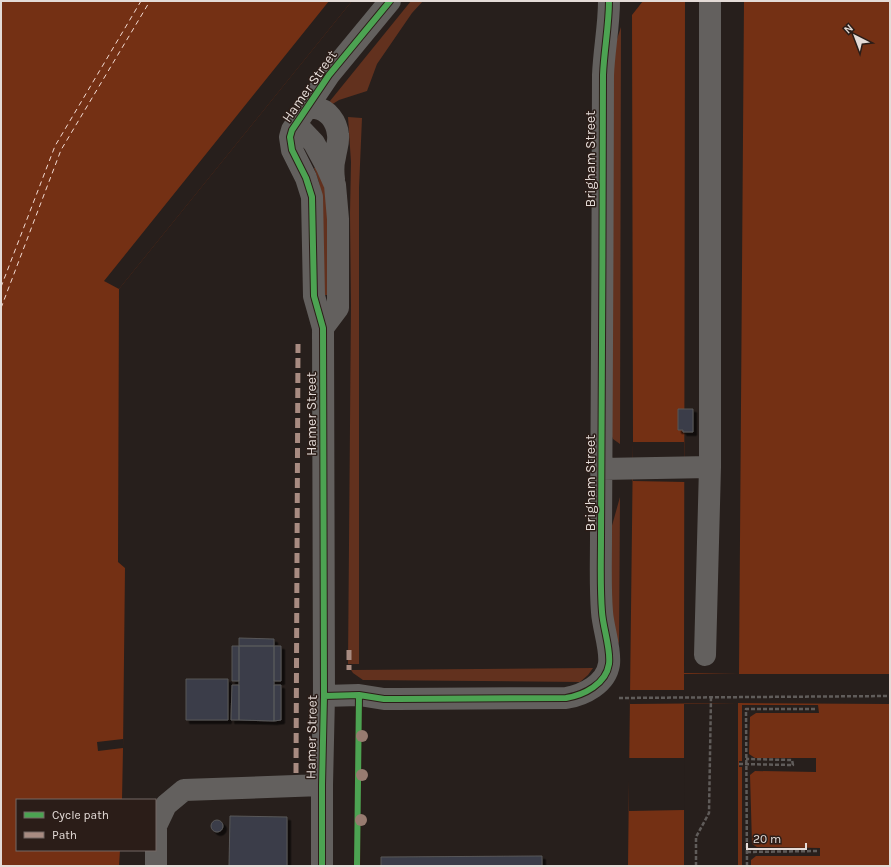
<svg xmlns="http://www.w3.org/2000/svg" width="891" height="867" font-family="Karla,sans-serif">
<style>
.green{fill:#62311e}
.water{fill:#743014}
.pier{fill:#271f1c}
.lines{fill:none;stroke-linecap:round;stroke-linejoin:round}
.ferry{stroke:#f2dad2;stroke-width:1;stroke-dasharray:5 4;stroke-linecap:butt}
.building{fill:#3a3d48;stroke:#595859;filter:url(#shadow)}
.path{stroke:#605c5a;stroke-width:2.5;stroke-dasharray:4 2;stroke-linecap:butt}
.minor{stroke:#63605e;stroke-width:22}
.quiet{stroke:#a88b81;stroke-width:5;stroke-dasharray:10 5;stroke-linecap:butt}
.cycleway-casing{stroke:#2b1d18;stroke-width:8}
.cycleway{stroke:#4ca352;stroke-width:6}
.tree{fill:#977b70}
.labels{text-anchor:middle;stroke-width:3;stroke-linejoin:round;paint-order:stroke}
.street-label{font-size:14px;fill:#e4dbd7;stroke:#2b1d18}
</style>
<defs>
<filter id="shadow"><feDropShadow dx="3.5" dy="3.5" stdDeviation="0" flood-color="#0009"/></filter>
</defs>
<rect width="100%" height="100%" fill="#271f1c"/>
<path class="green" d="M411 1H423L412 13 377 64 367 91 339 100 331 105 330 101Z
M621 27 620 444 613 439 608 427 609 63Z
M348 117 362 118 359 188V664H348L351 305 350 213 351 162Z
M318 166 323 178 327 200 328 295H324L322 205 319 182 314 168Z
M620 497 619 644 613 630 608 540Z
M593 668 588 675 580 682 363 680 353 673 351 670Z"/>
<path class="water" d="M1 1H352L119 289 118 562 125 568 123 749 122 800H17V850H120L119 866H1Z
M643 1H685L684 673 739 674 744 1H890V866H738V703L684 704V866H628L633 442 632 15Z"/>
<path class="pier" d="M329 1H352L119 289 104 281Z
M633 442H684L685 482 633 481Z
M684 674H890V704L739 703 630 704V690H684Z
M742 705H818L819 713H756L750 717 749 754 755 758H816V772L755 771 750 775 752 844 757 847 820 848V856H756L751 860V866H742V767H739V761H742Z
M123 739V748L98 751 97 742Z
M629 758H685L684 810 629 811Z"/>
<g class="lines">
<path class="ferry" d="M1 287 55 146 141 1
M1 308 61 150 150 1"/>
</g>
<path class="building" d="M678 409H693V432H683V430H678Z
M239 638 274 639V646H239Z
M232 646H239V681H232Z
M239 646H274V721L239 720Z
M274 646H281V681H274Z
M186 679H228V720H186Z
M232 685H239V720H231Z
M274 685H281V720L274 721Z
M230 816 287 817V866H229Z
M211 826a6 6 0 1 1 12 0a6 6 0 1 1-12 0Z
M542 856V866H381V857Z"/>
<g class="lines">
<path class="path" d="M619 698 890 696
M739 764 793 765 792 760 746 759
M747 852 817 851
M696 866V837L709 813 711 697
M747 866 746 709H815"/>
<path class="minor" d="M306 109C309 109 312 107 315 108 328 109 337 122 338 135 339 142 336 149 335 157 333 164 333 171 334 179
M296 124 314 143 327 167 335 185 338 219V308L323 328
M602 469 710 467
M705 655 710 467V1
M324 696 359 695 384 699H398L566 698C584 695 606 684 609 664 611 649 603 628 602 612 600 587 601 562 601 537 603 383 602 229 603 75 604 50 609 26 609 1
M156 866V826L166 805 184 790 322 785
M322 866V785L324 696 323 328 314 296 312 197 306 178 292 150 290 137 292 130 329 75 390 1"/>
<path class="quiet" d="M349 650V670
M296 773 298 344"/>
<g class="cycleway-casing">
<path id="cycleway" d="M324 696 359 695 384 699H398L566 698C584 695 606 684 609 664 611 649 603 628 602 612 600 587 601 562 601 537 603 383 602 229 603 75 604 50 609 26 609 1
M322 866V785L324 696 323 328 314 296 312 197 306 178 292 150 290 137 292 130 329 75 390 1
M357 866 359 695"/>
</g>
<use href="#cycleway" class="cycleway"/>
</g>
<g class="tree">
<circle cx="362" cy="736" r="6"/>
<circle cx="362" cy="775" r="6"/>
<circle cx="361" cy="820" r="6"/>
</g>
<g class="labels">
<g class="street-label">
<text transform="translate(309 86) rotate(-55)" y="5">Hamer Street</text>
<text transform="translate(590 159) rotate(-90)" y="5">Brigham Street</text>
<text transform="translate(311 414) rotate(-90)" y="5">Hamer Street</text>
<text transform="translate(590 483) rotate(-90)" y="5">Brigham Street</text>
<text transform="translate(311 737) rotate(-89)" y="5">Hamer Street</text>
</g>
</g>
<rect width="891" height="867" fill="none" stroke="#e4dbd7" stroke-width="4"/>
<rect x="16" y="799" width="140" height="52" fill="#2b1d18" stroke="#756964"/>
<rect x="24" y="812" width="20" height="6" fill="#4ca352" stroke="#756964"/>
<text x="52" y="819" font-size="12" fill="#e4dbd7">Cycle path</text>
<rect x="24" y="832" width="20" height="6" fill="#a88b81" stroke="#756964"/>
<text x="52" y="839" font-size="12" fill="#e4dbd7">Path</text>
<g transform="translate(855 36) rotate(318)" stroke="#2b1d18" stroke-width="3" paint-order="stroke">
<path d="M0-3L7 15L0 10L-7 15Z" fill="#e4dbd7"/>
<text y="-6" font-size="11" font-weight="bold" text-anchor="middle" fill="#e4dbd7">N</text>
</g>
<path d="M747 843v6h59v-6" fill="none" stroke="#e4dbd7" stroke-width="2"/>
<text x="753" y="843" font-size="12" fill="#e4dbd7" stroke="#2b1d18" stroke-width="3" paint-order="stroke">20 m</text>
</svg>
